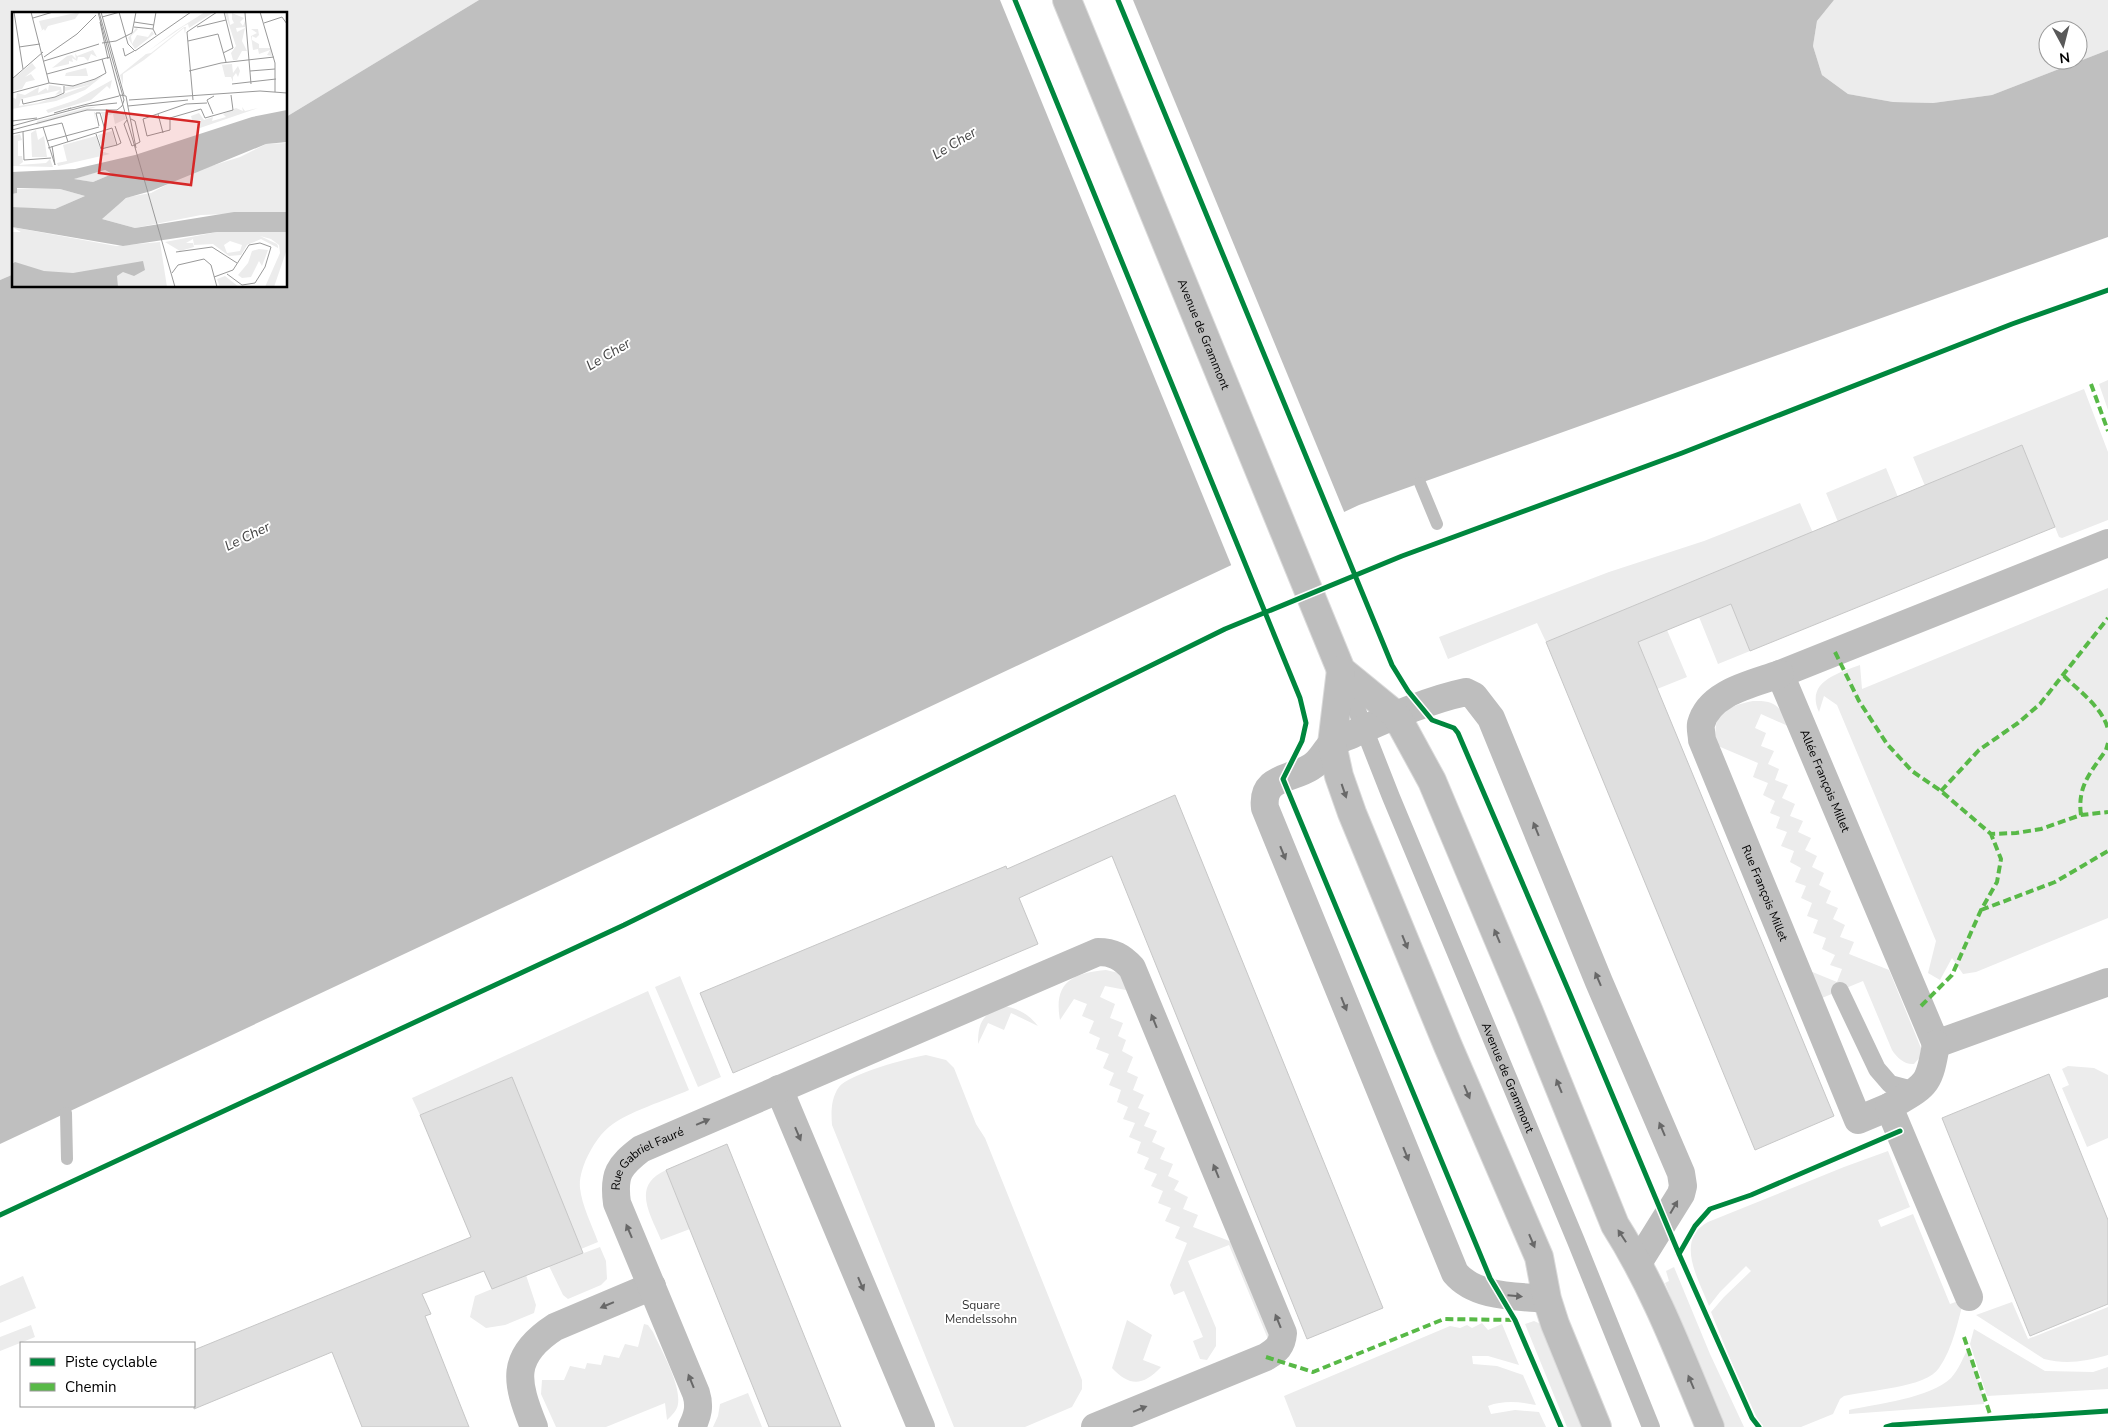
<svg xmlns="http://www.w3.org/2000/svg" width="2108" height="1427" font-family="'Nunito Sans',sans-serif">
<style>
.green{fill:#ececec;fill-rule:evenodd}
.water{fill:#bfbfbf}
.pier{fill:#fff}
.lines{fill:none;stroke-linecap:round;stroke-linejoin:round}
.stream{stroke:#bfbfbf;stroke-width:12}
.building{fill:#dfdfdf;stroke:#c7c7c7}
.primary-casing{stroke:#dbdbdb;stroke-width:30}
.service{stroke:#bebebe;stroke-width:18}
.minor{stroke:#bebebe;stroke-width:28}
.primary{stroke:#bebebe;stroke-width:28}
.quiet{stroke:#58b947;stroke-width:4;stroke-dasharray:8 4;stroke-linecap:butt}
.cycleway-casing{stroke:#fff;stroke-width:8}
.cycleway{stroke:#00873e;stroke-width:5}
.oneway{fill:#686868}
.labels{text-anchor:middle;stroke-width:4;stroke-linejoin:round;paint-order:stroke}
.street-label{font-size:12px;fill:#000;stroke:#fff}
.park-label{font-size:12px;fill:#333;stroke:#fff}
.water-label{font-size:14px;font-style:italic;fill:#444;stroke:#fff}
.inset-road{fill:none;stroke:#999;stroke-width:1}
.view{fill:#d62828;fill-opacity:0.15;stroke:#d62828;stroke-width:2.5}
.inset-edge{fill:none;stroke:#000;stroke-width:2.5}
</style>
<rect width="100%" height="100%" fill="#fff"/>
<path class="green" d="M0 0H479L286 117V14H14V274L0 280Z
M1834 0H2108V50L1992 95 1933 103 1893 102 1848 94 1822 75 1813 46 1817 21ZM2048 30H2078V60H2048Z
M2108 380V410L2099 384Z
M2084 389 2108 452V520L2062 538 2059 537 2022 446 1925 486 1913 457Z
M1886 468 1898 497 1838 522 1826 493Z
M1800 503 1813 533 1546 642 1537 623 1448 659 1439 637 1609 572 1704 541Z
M2108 588V918L1976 972 1963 974 1952 958 1940 980 1928 973 1936 941 1837 705 1824 696 1819 712C1805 682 1838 673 1860 665L1862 689Z
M1731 604 1750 651 1718 664 1699 617Z
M1667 630 1687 677 1657 689 1638 642Z
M1753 701C1775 700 1781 706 1788 726L1761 714 1755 728 1766 733 1761 746 1774 751 1768 764 1779 769 1775 780 1788 785 1782 798 1795 804 1790 816 1803 821 1798 832 1811 838 1805 850 1817 856 1812 867 1824 873 1819 885 1831 891 1826 903 1838 908 1833 919 1845 925 1840 937 1854 942 1849 954 1889 970 1921 1048V1056L1914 1064C1905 1065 1897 1058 1892 1050L1863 981 1822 998 1810 971 1837 982 1842 969 1830 965 1835 955 1822 949 1826 938 1813 933 1818 920 1807 916 1812 903 1801 898 1806 886 1795 882 1801 868 1790 862 1794 851 1781 846 1787 832 1776 828 1780 817 1770 813 1775 801 1763 795 1768 783 1753 777 1758 763 1718 746C1709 715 1726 706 1753 701Z
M1106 970 1119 973 1131 991 1105 986 1100 997 1115 1004 1110 1018 1123 1023 1118 1036 1126 1040 1122 1051 1133 1057 1127 1072 1138 1077 1133 1090 1144 1095 1138 1108 1150 1113 1144 1126 1157 1131 1152 1142 1165 1148 1160 1159 1173 1164 1168 1176 1179 1181 1174 1190 1188 1197 1183 1209 1198 1215 1193 1227 1232 1242 1270 1332 1268 1339 1229 1245 1188 1261 1216 1328V1346L1207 1360 1200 1359 1193 1341 1203 1337 1184 1291 1174 1295 1170 1285 1187 1243 1175 1238 1180 1227 1165 1221 1171 1208 1158 1203 1163 1191 1151 1186 1157 1174 1144 1169 1149 1158 1137 1153 1141 1142 1129 1137 1135 1123 1123 1119 1128 1107 1117 1102 1121 1090 1109 1085 1114 1073 1103 1068 1109 1054 1096 1049 1100 1038 1089 1033 1094 1021 1082 1016 1087 1004 1074 999 1060 1020C1053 982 1073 973 1106 970Z
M680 976 721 1077 698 1087 655 987Z
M648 991 689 1090C667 1100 627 1112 609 1127 595 1138 578 1169 580 1188 582 1206 592 1225 598 1242L581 1249 512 1077 420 1115 412 1098Z
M1004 1006C1020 1009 1028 1014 1038 1026L1011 1013 1004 1030 988 1023 978 1044C978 1022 983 1013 1004 1006Z
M926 1055 946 1060 954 1068 976 1124 985 1138 1082 1380V1389L1072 1407 1025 1427H954L832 1125C831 1112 831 1098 839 1087 849 1074 908 1058 926 1055Z
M2068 1066 2094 1068 2108 1075V1138L2087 1147 2062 1088 2069 1085 2062 1069Z
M1888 1151 1910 1207 1878 1220 1881 1227 1913 1214 1950 1304 1964 1299C1958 1321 1953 1348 1939 1368 1926 1388 1868 1390 1844 1396L1840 1399 1833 1414 1801 1427H1761L1731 1361 1711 1312 1724 1297 1751 1271 1746 1266 1720 1292 1709 1306C1699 1280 1674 1240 1708 1222L1844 1167Z
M666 1170 690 1229 661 1240C650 1213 631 1186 666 1170Z
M600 1247 606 1261 607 1279 601 1285 568 1299 563 1295 549 1266Z
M1674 1267 1710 1354 1744 1427H1724L1665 1283 1669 1281 1666 1271Z
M526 1275 536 1305 534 1313 505 1325 486 1328 470 1317 475 1296Z
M23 1276 36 1308 0 1323V1286Z
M2012 1302 2028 1339 2108 1307V1355C2086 1361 2067 1365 2044 1359L1976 1315Z
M1127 1320 1152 1335 1143 1360 1161 1367C1143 1386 1130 1387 1112 1368Z
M1534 1321 1543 1325 1586 1427H1567L1525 1324Z
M1482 1323 1488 1330 1502 1324 1519 1365 1488 1356H1472L1473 1364 1497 1366 1523 1375 1536 1405C1520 1402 1504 1400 1488 1406L1491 1414 1515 1410 1539 1412 1546 1427H1296L1284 1396 1450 1326 1460 1328 1467 1325 1472 1328Z
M644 1324 648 1325 653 1332C661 1350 681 1384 678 1404 677 1411 672 1415 667 1420L665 1403 606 1427H556L541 1394 542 1380H564L570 1366 585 1369 587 1363 601 1365 604 1355 619 1358 625 1344 638 1347Z
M31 1325 35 1337 0 1351V1337Z
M1974 1329 2045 1371 2093 1372 2108 1367V1389L1987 1396 1970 1344Z
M1968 1348 1983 1394 1984 1404 1849 1414V1410C1876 1404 1931 1398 1951 1378 1959 1369 1963 1358 1968 1348Z
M748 1393 762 1427H713L718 1416 720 1404Z"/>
<path class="water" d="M479 0H1834L1817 21 1813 46 1822 75 1848 94 1893 102 1933 103 1992 95 2108 50V237L1359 505 0 1144V280L14 274V286H286V117Z"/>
<path class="pier" d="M1000 0H1133L1345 514 1232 567Z"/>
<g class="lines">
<path class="stream" d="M1420 483 1437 524
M66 1113 67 1159"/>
</g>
<path class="building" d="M2022 445 2055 527 1750 651 1731 604 1638 642 1834 1116 1755 1150 1546 642Z
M1175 795 1383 1308 1307 1339 1112 856 1019 898 1038 944 733 1073 700 993 1006 866 1007 869Z
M2049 1074 2108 1220V1304L2030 1336 1942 1118Z
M512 1077 583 1253 492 1289 484 1271 422 1294 431 1314 425 1316 469 1427H362L332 1352 194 1409V1350L471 1237 420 1115Z
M727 1144 764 1236 841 1427H769L666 1170Z"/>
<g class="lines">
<g class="primary-casing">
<g id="primary">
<path id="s5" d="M1067 0 1341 670 1396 715 1432 781 1529 1012 1615 1225C1655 1288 1681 1358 1710 1427"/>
<path d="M1341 670 1332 744 1339 776 1352 813 1448 1046 1539 1257 1547 1299 1555 1324 1597 1427"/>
</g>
</g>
<g class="service">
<path id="s1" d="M1343 675 1391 797 1576 1241 1651 1427"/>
<path d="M1840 991 1877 1069 1890 1084 1916 1091"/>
</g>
<g class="minor">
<path id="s2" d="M2108 543 1780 674 1936 1044 2108 982"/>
<path id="s3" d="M1780 674C1753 684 1709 692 1701 724 1700 729 1702 735 1702 740L1858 1120 1889 1107"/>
<path d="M1936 1044C1929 1087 1926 1085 1889 1107L1969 1297"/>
<path d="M779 1089 921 1427"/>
<path d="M1547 1299C1517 1296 1476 1298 1455 1273L1265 808C1261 776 1291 780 1311 767 1320 762 1324 752 1331 745 1337 739 1348 737 1355 733 1391 717 1428 700 1466 692L1474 696 1491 718 1599 982 1681 1173 1683 1186 1681 1194 1638 1263"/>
<path d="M534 1427C516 1382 509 1357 555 1327L652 1286"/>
<path id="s4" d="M692 1427C698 1415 700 1406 696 1393L617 1203C613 1174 619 1166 641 1149L1098 952C1113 952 1122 957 1132 968L1283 1333C1282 1346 1277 1350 1266 1357L1095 1427"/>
</g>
<use href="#primary" class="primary"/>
<path class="quiet" d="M2091 384 2108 431
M1835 652 1859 701 1887 744 1912 771 1941 791 1991 834 2016 833 2041 829 2081 815 2108 812
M2064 676C2079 691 2102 707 2108 729
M1941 791 1979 750 2018 723 2040 704 2108 618
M2081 815C2077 786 2091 772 2106 750L2108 743
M1981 910 2055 882 2108 851
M1921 1006 1952 975 1981 910 1997 882 2001 859 1991 834
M1964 1337 1992 1420
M1266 1357 1313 1372 1444 1319 1515 1320"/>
<g class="cycleway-casing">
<path id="cycleway" d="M1015 0 1300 698 1306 723 1302 741 1283 779 1490 1278 1515 1320 1561 1427
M1118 0 1392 665 1408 691 1432 720 1454 728 1458 733 1570 994 1679 1254 1752 1418 1759 1427
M0 1215 624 925 1225 629 1402 556 1682 453 2012 324 2108 290
M1679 1254 1695 1226 1710 1209 1751 1195 1900 1131
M1886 1427 1893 1425 2108 1411"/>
</g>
<use href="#cycleway" class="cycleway"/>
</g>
<defs><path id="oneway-solid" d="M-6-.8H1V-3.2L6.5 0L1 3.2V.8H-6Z" transform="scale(1.25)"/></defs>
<g class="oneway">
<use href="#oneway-solid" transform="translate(1344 791) rotate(71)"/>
<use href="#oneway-solid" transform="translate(1536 829) rotate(-112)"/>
<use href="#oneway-solid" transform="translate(1283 853) rotate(68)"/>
<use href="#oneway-solid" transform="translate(1497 936) rotate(-113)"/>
<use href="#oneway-solid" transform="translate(1405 942) rotate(68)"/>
<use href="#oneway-solid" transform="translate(1598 979) rotate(-113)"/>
<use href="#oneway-solid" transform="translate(1344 1004) rotate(68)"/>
<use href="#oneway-solid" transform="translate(1154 1021) rotate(-112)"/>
<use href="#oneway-solid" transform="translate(1559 1086) rotate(-112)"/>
<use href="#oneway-solid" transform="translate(1467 1092) rotate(67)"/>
<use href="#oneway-solid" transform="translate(703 1122) rotate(-23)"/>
<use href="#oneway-solid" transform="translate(1662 1129) rotate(-113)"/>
<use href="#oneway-solid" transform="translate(798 1134) rotate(67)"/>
<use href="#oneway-solid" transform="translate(1406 1154) rotate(68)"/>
<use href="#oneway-solid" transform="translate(1216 1171) rotate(-112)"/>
<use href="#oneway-solid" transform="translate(1674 1207) rotate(-60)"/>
<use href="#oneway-solid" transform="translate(629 1231) rotate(-113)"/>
<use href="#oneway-solid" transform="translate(1622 1236) rotate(-123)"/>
<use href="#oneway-solid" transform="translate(1532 1241) rotate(67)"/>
<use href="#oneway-solid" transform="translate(861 1284) rotate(67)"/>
<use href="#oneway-solid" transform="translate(1515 1296) rotate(5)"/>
<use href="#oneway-solid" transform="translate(607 1305) rotate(157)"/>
<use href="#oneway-solid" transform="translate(1278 1321) rotate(-112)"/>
<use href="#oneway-solid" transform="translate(691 1381) rotate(-112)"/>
<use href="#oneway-solid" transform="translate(1691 1382) rotate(-113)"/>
<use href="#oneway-solid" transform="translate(1140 1409) rotate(-22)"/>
</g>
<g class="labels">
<g class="street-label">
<text dy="4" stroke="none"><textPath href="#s5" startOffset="361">Avenue de Grammont</textPath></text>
<text dy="4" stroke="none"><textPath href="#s2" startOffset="469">Allée François Millet</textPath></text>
<text dy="4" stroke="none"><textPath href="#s3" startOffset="279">Rue François Millet</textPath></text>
<text dy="4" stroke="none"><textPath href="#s1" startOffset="435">Avenue de Grammont</textPath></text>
<text dy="4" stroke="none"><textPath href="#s4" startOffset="302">Rue Gabriel Fauré</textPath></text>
</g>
<g class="park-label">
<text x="981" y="1309">Square<tspan x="981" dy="14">Mendelssohn</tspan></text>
</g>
<g class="water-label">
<text transform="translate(954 143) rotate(-31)" y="5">Le Cher</text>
<text transform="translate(608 354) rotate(-31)" y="5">Le Cher</text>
<text transform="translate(247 536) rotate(-26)" y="5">Le Cher</text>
</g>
</g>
<g transform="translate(12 12)">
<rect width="275" height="275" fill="#fff"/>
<path d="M68 0 63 7 36 14 33 19 32 17 26 21 30 18 27 9ZM193 0H202L177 16 176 12 172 14 135 40 163 19ZM213 1H216L218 13 222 11 220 7V1L232 6 228 10 231 14 233 9V15L224 16 225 20 233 16 230 29 235 39H230L225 48H221L219 41 224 34ZM174 15 173 22 172 16 132 48 111 62V73L108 63 134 42 139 41 172 15ZM124 16 126 17 119 24 120 32 125 23 136 25 140 19 142 22 123 37 116 26ZM239 17H246L247 23 244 26 240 24V28L247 32V36H259L260 44 255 43 258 38 247 42 246 37 241 38 239 24 245 21ZM81 38 85 45 79 42 76 49 72 45H66L65 49 60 46 61 50 57 49V52L40 56 55 44 60 43 64 47 63 41 65 44ZM20 51 24 56 13 65 19 62 23 68 14 70 10 77 0 79V68ZM220 52 221 61 226 54 228 59 226 65 224 61 221 65V70L219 65H213L210 53H206ZM74 56 76 64H53L54 61ZM92 63 73 78 44 89 0 97V85L4 87 5 81 13 83 27 75 26 81 34 76 36 79 37 73 49 75 50 81 43 83 48 78 9 87 7 94 26 91 77 73 53 79V75L71 72ZM100 68 98 77 95 74 79 88 36 101 34 98 64 88ZM105 94 84 95 24 113 25 109 73 96 81 95ZM230 95 233 99 246 96 185 117 189 108H180L179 104 187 101 192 108 201 105 200 109 214 105 211 102 224 96 231 99ZM82 100H111L114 107 103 112 101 102 93 104 91 109 90 102 83 100 84 112ZM24 118 26 128 32 124 35 145H20L19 121ZM100 119 104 133 90 137 86 123ZM8 122 10 128 6 129V144H10L11 150 7 153 34 151 38 147 41 155 0 154V124ZM84 124 89 139 98 142 46 154 45 151 55 149 51 133ZM275 131V200L189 203 123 216 90 207 91 203 116 185 139 181 177 161 228 145 254 132ZM93 158 100 162 81 170 61 167ZM4 177H48L73 184 43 197 12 196 0 195V182L5 181ZM0 215 104 234 148 230 155 275H0V220H9ZM205 220H275V237L262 275H253L268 241 267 233 259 227 248 224 265 232 266 234V236L249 227 235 233 229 243 217 244 201 232 182 233 181 227 174 231H181L182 235 168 239 153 230ZM218 229 230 233 228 239 215 241 212 233ZM247 237 256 238 250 254 247 249 239 265 230 266 226 263 236 251 240 239ZM213 264 227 275H232H208L205 267Z" fill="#ececec" fill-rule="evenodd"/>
<path d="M275 98V130L254 132 139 179 114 186 90 207 123 216 222 200H275V220H205L111 234 0 215V195L43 197 73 184 48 177 5 176V181L0 182V160L63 157 123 143 240 105ZM93 158 100 162 81 170 62 167ZM131 249 133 258 122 264 111 260 105 264 106 275H0V252L3 250 32 259 61 261Z" fill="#bfbfbf" fill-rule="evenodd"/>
<path class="inset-road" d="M2 0 11 57M86 0 108 84M89 0 112 83M107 0 116 32 123 39 179 0M144 0 141 17 144 23M222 0H245M248 0 263 51V80M233 1 239 72M90 5 108 0M21 6 41 0M88 10 96 47M122 10 142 13M252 11 270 5 275 12M122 15 141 17M185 15 214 8M176 29 206 22 214 50M90 31 104 29 120 21 124 0M7 35 28 32M111 36 113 44 122 39M211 41 221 36 212 0M32 45 65 22 84 3M32 49 87 32M177 59 209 51 262 45M238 59 263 57M35 62 98 45M0 67 31 40M37 71 61 74 83 67 94 61 90 47M220 72 264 67M0 81 37 71 19 0M10 87 11 92 43 85 52 81V74M117 88 248 79 275 81M181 88 175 20 205 0M195 91 174 92 131 107 135 124 158 118V106L189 97 193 106 221 98 219 83M116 94 176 88M116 95 114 84 108 83 163 275M116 95 124 136M56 97 107 84M42 101 59 96M146 102 151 121M201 102 195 88 202 84M115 108 112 112 120 134 128 130 123 109 119 107M0 109 25 106M0 114 74 94 105 91M87 114 84 101H88L93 118M103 114 109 131 105 133M31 115 43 153 40 134M0 118 75 98H105L110 94 112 88 87 0M11 120 12 148 39 146M0 122 50 111 56 130M35 129 87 115M36 136 100 116 105 133 89 137 84 122M164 240 200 235 225 251M160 261 166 253 192 247 199 253 205 275M202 265 221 258 237 233 248 231 259 235 253 255 243 271 230 273 215 262"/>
<path class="view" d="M95 99 187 110 179 173 87 161Z"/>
<rect width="275" height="275" class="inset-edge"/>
</g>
<rect x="20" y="1342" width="175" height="65" fill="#ffffff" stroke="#999999"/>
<rect x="30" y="1358" width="25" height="8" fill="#00873e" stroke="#999999"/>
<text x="65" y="1367" font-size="15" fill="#000000">Piste cyclable</text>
<rect x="30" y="1383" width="25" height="8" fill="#58b947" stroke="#999999"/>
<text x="65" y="1392" font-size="15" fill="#000000">Chemin</text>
<g transform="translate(2063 45) rotate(173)"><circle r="24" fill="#ffffff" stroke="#999999"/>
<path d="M0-4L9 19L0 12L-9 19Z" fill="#595959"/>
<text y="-8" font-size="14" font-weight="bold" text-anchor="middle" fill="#000000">N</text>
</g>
</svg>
